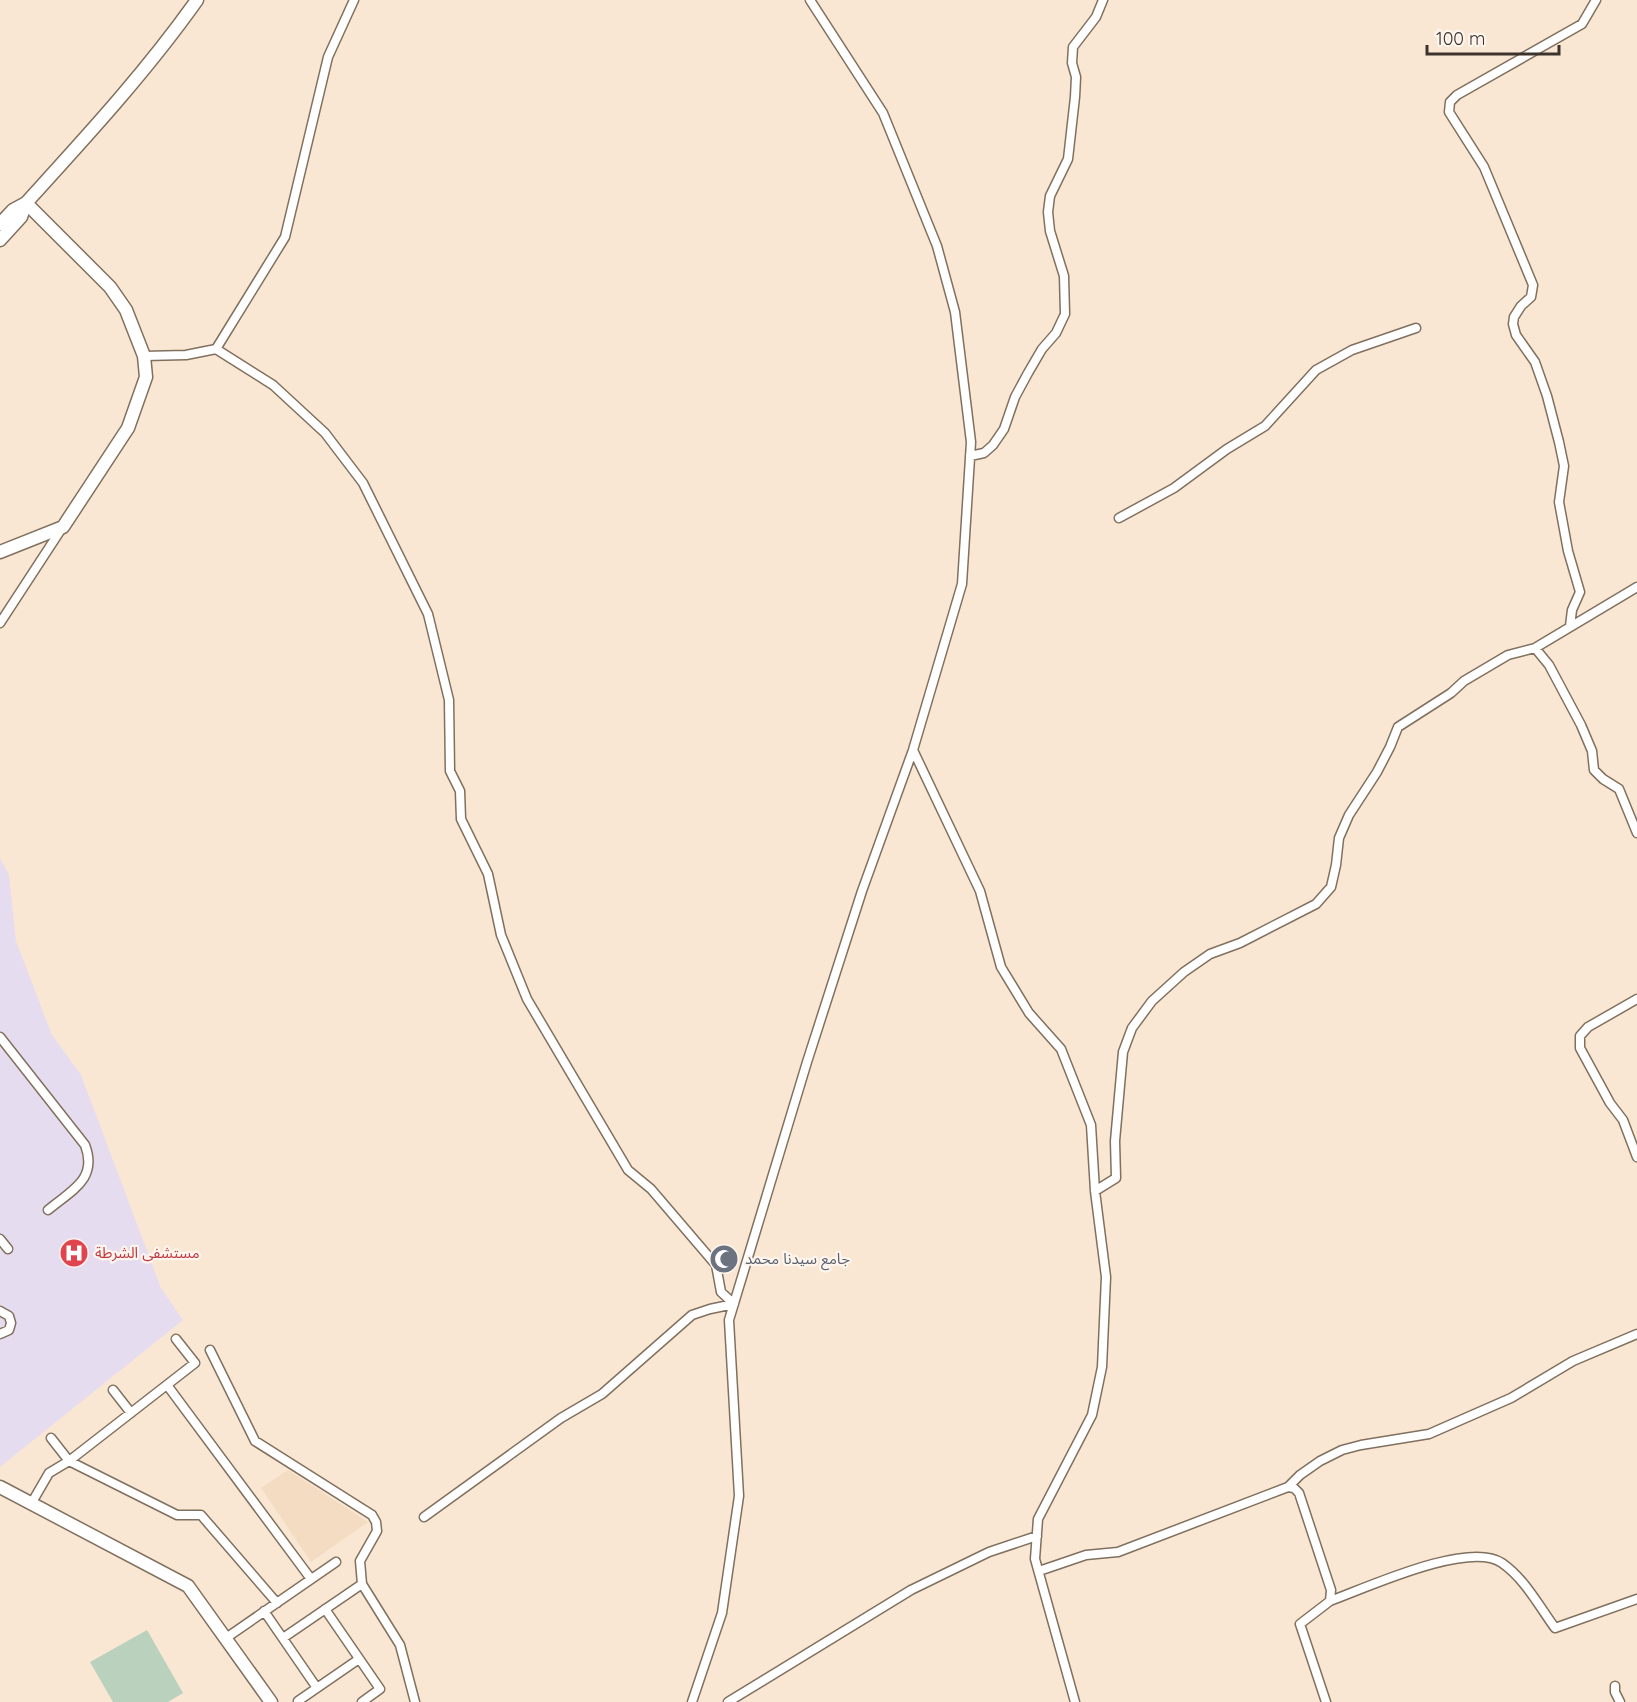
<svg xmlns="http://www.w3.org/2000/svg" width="1637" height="1702" font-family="Quicksand,'Noto Sans Arabic',sans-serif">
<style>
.built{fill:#f4dcc2}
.medical{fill:#e6dcf0}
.green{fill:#bad1be}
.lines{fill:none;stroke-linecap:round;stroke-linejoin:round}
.street-casing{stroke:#80705e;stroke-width:11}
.secondary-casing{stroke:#80705e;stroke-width:15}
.street{stroke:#fff;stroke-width:8}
.secondary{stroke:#fff;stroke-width:12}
.labels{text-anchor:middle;stroke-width:4.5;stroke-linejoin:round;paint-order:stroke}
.health-label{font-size:15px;fill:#be3a42;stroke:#fef6ee;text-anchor:start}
.worship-label{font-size:15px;fill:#5b616d;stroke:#fef6ee;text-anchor:start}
</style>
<rect width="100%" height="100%" fill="#fae7d3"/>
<path class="built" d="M288 1470 368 1522 311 1562 261 1488Z"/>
<path class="medical" d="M0 858 9 875 16 941 52 1035 81 1075 161 1288 183 1320 0 1467Z"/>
<path class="green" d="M147 1630 183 1693 168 1702H113L90 1662Z"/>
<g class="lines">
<g class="street-casing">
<path id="street" d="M216 349 273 385 325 433 363 483 428 614 449 700 450 771 460 791 461 819 488 874 501 935 527 999 628 1170 651 1189 716 1265 721 1292 734 1304 710 1309 692 1315 602 1394 561 1418 424 1517
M144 356 186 355 216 349 285 237 328 57 354 0
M970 456 984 453 993 445 1004 429 1015 397 1028 373 1042 349 1056 333 1065 314 1064 276 1050 231 1048 212 1050 196 1068 159 1075 97 1076 77 1072 63 1073 47 1096 17 1103 0
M1119 518 1174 488 1227 449 1265 426 1316 370 1352 350 1416 328
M0 623 62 528
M1570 626 1572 610 1580 592 1568 551 1559 502 1564 466 1559 442 1547 396 1535 362 1516 335 1513 324 1514 317 1521 306 1531 297 1533 285 1484 167 1449 112 1450 102 1457 95 1582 24 1596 0
M1535 648 1549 665 1581 725 1592 751 1594 770 1603 779 1619 789 1637 833
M913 750 980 891 1001 967 1029 1013 1061 1049 1091 1125 1095 1191 1106 1277 1102 1367 1092 1415 1038 1519 1035 1559 1075 1702
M1637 999 1588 1027 1580 1036V1048L1610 1103 1623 1120 1637 1157
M0 1037 85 1145C98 1179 72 1190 48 1210
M1095 1191 1116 1178 1115 1141 1123 1052 1132 1028 1152 1001 1184 972 1210 954 1240 943 1316 904 1331 887 1336 865 1339 838 1349 815 1377 772 1390 747 1398 727 1451 693 1464 681 1508 655 1535 648 1637 587
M0 1239 8 1249
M0 1311 9 1316 11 1323 9 1330 0 1334
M210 1350 255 1441 372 1515 376 1522 377 1531 360 1561 362 1584 400 1645 415 1702
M167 1385 311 1579
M113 1390 131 1413
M51 1438 69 1461 177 1515H201L277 1603
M1288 1487 1300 1475 1320 1461 1342 1450 1361 1445 1429 1434 1511 1398 1573 1361 1637 1334
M31 1504 49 1473 69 1461 195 1363 176 1339
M1039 1571 1086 1555 1118 1552 1288 1487 1294 1488 1299 1493 1331 1590 1330 1601 1300 1624 1326 1702
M1330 1601C1366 1588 1469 1540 1502 1563 1525 1579 1539 1606 1555 1628L1637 1599
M325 1609 380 1689 362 1702
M264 1611 317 1688
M226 1638 336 1562
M283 1638 362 1584
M1615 1686V1692L1620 1702
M298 1701 359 1659
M692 1702 722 1613 739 1496 729 1320 807 1062 862 891 913 750 962 584 971 442 955 312 937 246 883 113 810 0
M728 1702 911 1590 989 1552 1037 1536"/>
</g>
<g class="secondary-casing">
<path id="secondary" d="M0 224 13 210 26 203C86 137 146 72 197 0
M0 240 21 217 26 203
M0 552 63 527 128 428 146 377 144 356 126 310 110 287 26 203
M0 1487 188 1586 271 1702"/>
</g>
<use href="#street" class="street"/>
<use href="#secondary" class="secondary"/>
</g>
<defs>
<g id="hospital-disc" transform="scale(1.5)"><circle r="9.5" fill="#e0444e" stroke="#fef6ee"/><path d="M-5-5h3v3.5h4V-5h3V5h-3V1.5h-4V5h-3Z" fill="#fff"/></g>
<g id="mosque-disc" transform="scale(1.5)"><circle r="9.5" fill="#6b7280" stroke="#fef6ee"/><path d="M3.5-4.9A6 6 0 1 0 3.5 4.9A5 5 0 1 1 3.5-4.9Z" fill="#fff"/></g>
</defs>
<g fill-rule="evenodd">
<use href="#hospital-disc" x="74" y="1253"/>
<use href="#mosque-disc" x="724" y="1259"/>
</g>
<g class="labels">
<g class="health-label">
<text x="95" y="1258">مستشفى الشرطة</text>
</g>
<g class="worship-label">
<text x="745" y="1264">جامع سيدنا محمد</text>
</g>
</g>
<path d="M1427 45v9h132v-9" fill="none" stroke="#3c342c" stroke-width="3"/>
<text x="1436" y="45" font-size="18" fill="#3c342c" stroke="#fef6ee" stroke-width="4.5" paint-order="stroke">100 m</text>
</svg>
